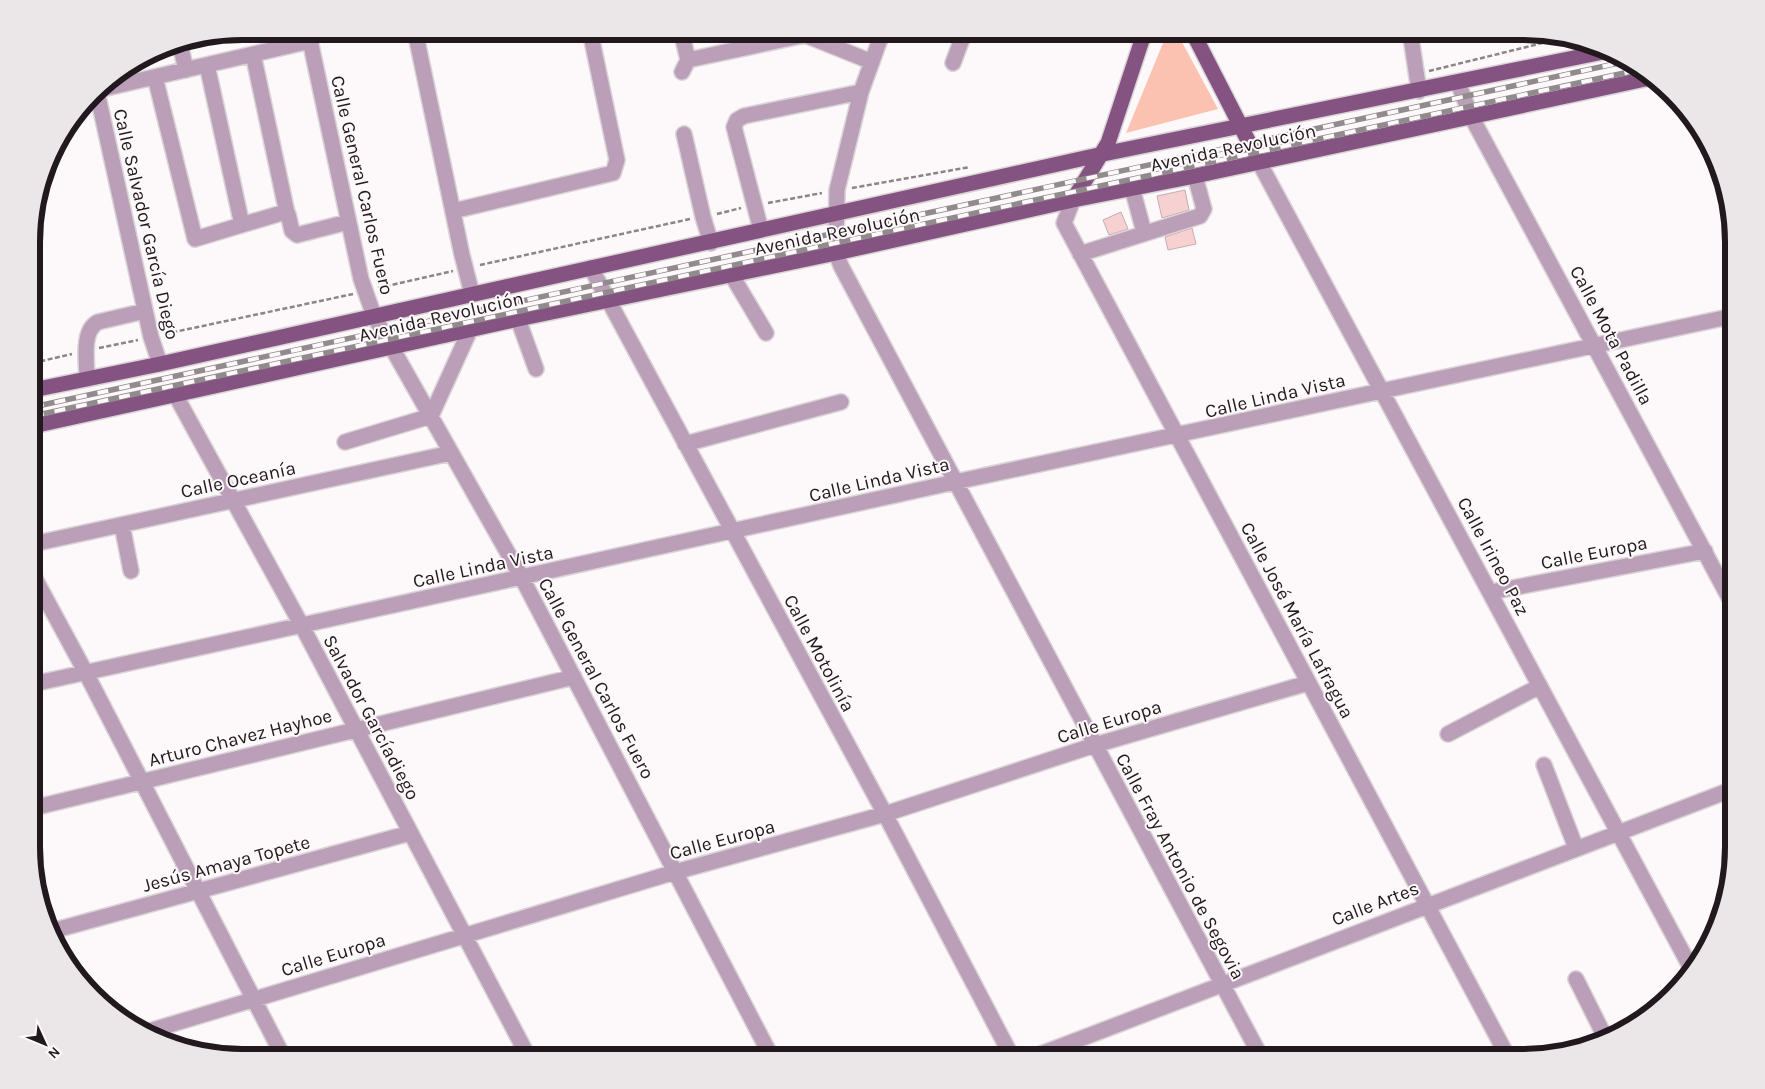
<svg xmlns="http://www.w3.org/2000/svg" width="1765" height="1089" font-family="Karla,sans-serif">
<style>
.green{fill:#fbc2b1}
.building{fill:#f7d0d2;stroke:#c5adae}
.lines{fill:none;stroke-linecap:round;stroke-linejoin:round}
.minor-casing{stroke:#dad4d7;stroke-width:18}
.major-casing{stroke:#dad4d7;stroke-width:18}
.path{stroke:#8c8588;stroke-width:2.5;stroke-dasharray:5 2.5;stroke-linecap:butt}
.minor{stroke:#bb9fb9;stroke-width:15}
.major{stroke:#845381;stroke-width:15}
.rail-casing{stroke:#928b8e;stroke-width:5.5}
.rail{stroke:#fdf8fa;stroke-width:4;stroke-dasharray:11;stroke-linecap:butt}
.labels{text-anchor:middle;stroke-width:4;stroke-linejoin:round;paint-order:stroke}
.street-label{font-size:19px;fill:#21191d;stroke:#fdf8fa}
.rim{fill:none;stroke:#21191d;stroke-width:6}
</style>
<rect width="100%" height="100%" fill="#fdf8fa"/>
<path class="green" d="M1168 31H1176L1218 109 1126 133Z"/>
<path class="building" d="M1185 190 1189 210 1162 218 1157 196Z
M1121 212 1128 229 1109 235 1103 220Z
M1192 228 1196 244 1168 250 1165 237Z"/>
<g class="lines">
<g class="minor-casing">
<path id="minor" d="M308 31 361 279 374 316 522 578 772 1058
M415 31 462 255 472 294
M681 31 688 60 682 72
M802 31 805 35 872 62
M883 31 861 92 837 190 836 253 841 266 1261 1057
M1410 31 1419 91
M180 44 186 70
M253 54 287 213
M688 60 805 35
M953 63 965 31
M207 65 242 225
M155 77 195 239 285 212 288 214 292 231 297 235 348 222
M1458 83 1471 116 1733 605
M98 90 310 41
M97 92 151 337 160 364
M684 134 703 217 711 243
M1259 162 1692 970
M1132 188 1144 232
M1073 200 1064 223 1508 1057
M453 211 613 173 617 160 590 31
M761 230 734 127 737 120 744 116 861 92
M1080 254 1200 216 1204 209 1195 176
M591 268 885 814 1012 1057
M731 274 766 333
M518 319 536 369
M87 379C87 362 81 331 98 322L145 311
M176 396 302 626 529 1058
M345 442 431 416 470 330
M685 444 841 402
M122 525 131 571
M33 544 451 453
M33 575 86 673 284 1058
M1491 592 1705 551
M33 684 955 482 1733 316
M1448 734 1540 686
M1544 765 1576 848
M33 808 574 677
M52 931 410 833
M1576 979 1605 1037
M146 1032 675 872 885 814 1095 745 1308 683
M1033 1057 1733 789"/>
</g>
<g class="major-casing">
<path id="major" d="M1192 31 1259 162
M1073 200 1108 143 1145 31
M33 390 160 364 1103 154 1608 51
M33 426 518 319 836 253 1073 200 1195 176 1650 78"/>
</g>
<path class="path" d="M1429 71 1563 38
M852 188 970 167
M768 203 822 193
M717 214 741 208
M480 265 690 219
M378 288 453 271
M165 334 353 294
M99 348 138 340
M33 363 72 354"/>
<use href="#minor" class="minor"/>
<use href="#major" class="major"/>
<g class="rail-casing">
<path id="rail" d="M33 407 1628 61
M33 416 1643 69"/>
</g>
<use href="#rail" class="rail"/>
</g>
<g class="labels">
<g class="street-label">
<text transform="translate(1233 147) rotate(-12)" y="7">Avenida Revolución</text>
<text transform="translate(363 185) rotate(77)" y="7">Calle General Carlos Fuero</text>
<text transform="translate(147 224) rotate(77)" y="7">Calle Salvador García Diego</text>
<text transform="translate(837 231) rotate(-12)" y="7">Avenida Revolución</text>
<text transform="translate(441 316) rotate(-13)" y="7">Avenida Revolución</text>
<text transform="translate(1612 335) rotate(62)" y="7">Calle Mota Padilla</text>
<text transform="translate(1275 395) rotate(-13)" y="7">Calle Linda Vista</text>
<text transform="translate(238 479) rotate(-12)" y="7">Calle Oceanía</text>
<text transform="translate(879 479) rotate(-13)" y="7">Calle Linda Vista</text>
<text transform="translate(1594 552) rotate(-11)" y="7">Calle Europa</text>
<text transform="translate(1494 556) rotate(62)" y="7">Calle Irineo Paz</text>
<text transform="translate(483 566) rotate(-12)" y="7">Calle Linda Vista</text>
<text transform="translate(1298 620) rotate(62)" y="7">Calle José María Lafragua</text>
<text transform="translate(820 653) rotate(62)" y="7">Calle Motolinía</text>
<text transform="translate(597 678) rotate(62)" y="7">Calle General Carlos Fuero</text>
<text transform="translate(372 717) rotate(62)" y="7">Salvador Garcíadiego</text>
<text transform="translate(1109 721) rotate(-17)" y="7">Calle Europa</text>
<text transform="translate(240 737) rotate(-14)" y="7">Arturo Chavez Hayhoe</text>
<text transform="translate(722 839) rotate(-15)" y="7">Calle Europa</text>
<text transform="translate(226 863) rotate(-15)" y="7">Jesús Amaya Topete</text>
<text transform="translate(1181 866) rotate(62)" y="7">Calle Fray Antonio de Segovia</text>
<text transform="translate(1375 903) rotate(-21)" y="7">Calle Artes</text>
<text transform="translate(333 954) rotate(-17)" y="7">Calle Europa</text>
</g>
</g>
<path d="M0 0H1765V1089H0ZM242 40H1523A202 202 0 0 1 1725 242V847A202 202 0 0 1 1523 1049H242A202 202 0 0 1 40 847V242A202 202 0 0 1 242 40Z" fill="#ebe6e8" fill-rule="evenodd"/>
<path class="rim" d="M242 40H1523A202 202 0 0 1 1725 242V847A202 202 0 0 1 1523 1049H242A202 202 0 0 1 40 847V242A202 202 0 0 1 242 40Z"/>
<g transform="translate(45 1044) rotate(134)" stroke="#fdf8fa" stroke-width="4" paint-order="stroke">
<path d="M0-4L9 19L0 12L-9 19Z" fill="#21191d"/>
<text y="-8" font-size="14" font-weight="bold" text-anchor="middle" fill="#21191d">N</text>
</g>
</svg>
